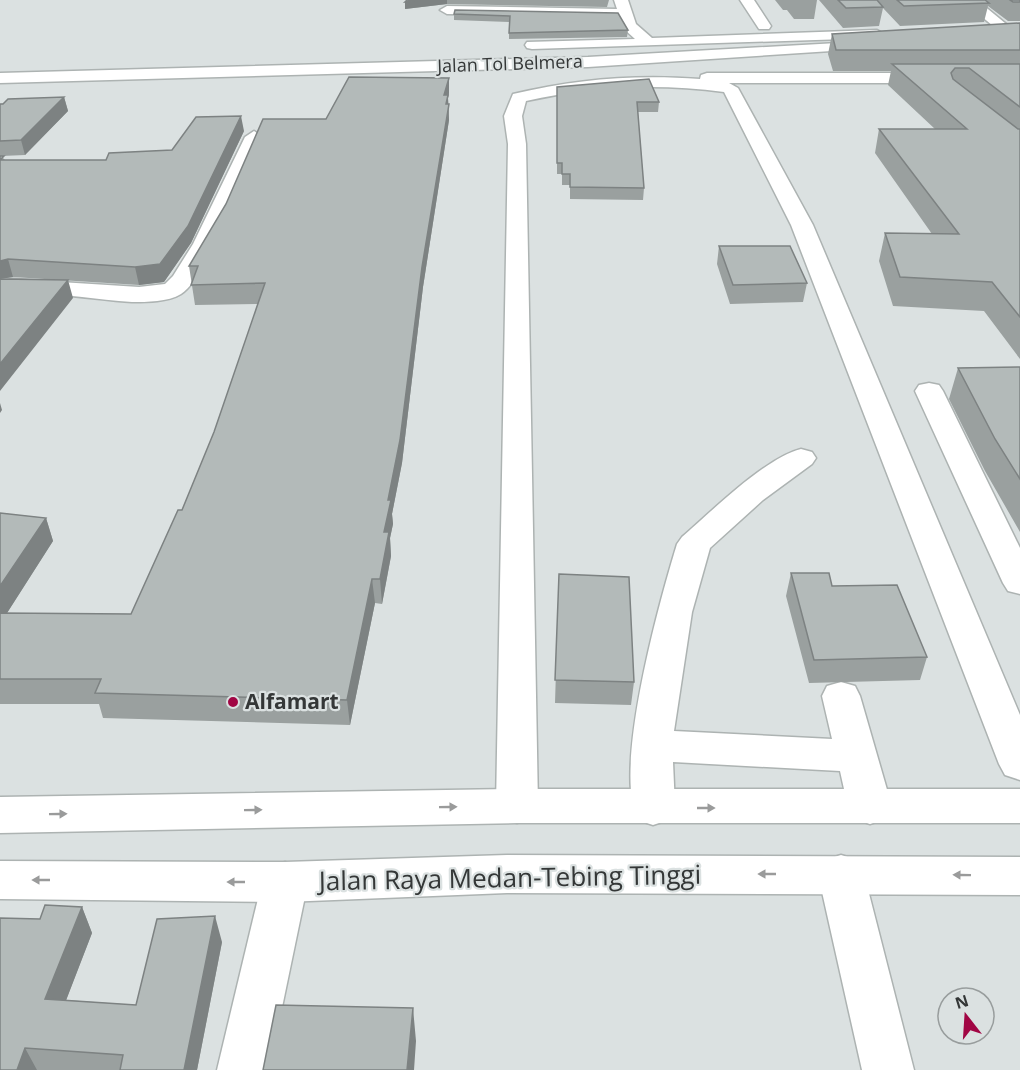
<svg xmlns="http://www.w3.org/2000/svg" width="1020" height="1070" font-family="'Open Sans',sans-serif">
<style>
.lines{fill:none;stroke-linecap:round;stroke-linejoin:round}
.minor-casing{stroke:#adb3b2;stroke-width:3}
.major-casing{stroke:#adb3b2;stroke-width:3}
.highway-casing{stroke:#adb3b2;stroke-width:3}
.minor{fill:#fff;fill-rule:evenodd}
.major{fill:#fff;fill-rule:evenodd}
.highway{fill:#fff;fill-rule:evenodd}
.wall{fill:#9aa09f}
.shaded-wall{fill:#7d8282}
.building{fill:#b3bab9;stroke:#7d8282;stroke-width:1.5}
.oneway{fill:#9a9b9b}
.poi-dot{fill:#a10644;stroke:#dbe1e1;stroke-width:2}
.labels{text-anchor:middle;stroke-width:4.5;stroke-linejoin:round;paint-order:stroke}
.far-street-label{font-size:18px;fill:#343737;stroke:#dbe1e1}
.poi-label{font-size:21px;font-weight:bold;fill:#343737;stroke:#dbe1e1;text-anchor:start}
.near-street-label{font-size:26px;fill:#343737;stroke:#dbe1e1}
</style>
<rect width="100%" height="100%" fill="#dbe1e1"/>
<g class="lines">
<g class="minor-casing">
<path id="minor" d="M614 0H628L636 24 652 38 877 30 884 34 877 38 532 49 527 48 525 45 527 42 635 39 624 29 619 17 447 14 440 10 447 6 617 9Z
M740 0H754L771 26 769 29H759Z
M962 0H977L1011 28 1004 32 999 31Z
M707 73H1020V83H729L738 88 813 225 1020 715V780L1005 775 999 764 791 225 724 92C658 83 591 86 526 101L522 116 526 144 538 806 532 818 517 823 502 818 496 806 508 144 504 116 513 94C575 79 636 74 700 79L701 75Z
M254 131 263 137C250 168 207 278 181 294 168 302 147 302 132 302 88 299 44 290 0 295V281L13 279 139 287 165 284 173 276 193 244 245 137Z
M929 383 939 385 943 391 1020 548V594L1008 591 1003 583 915 391 919 385Z
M801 449 812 452 816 458 812 464 763 500 710 548 692 612 674 731 832 739 822 696 827 686 841 682 855 686 860 696 892 807 885 819 870 824 855 819 848 807 840 771 673 762 675 808 668 820 653 825 638 820C612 770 660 600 677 544L682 537C711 512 765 458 801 449Z
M841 855 857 860 864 874 914 1070H862L818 874 825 860Z"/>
</g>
<g class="major-casing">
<path id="major" d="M285 862 301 868 308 882 269 1070H217L262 882 269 868Z"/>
</g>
<g class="highway-casing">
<path id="highway" d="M873 41 878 42 880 45 878 48 588 67 0 83V73L588 57Z
M517 789H1020V823H517L0 833V797Z
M507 855 1020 857V895L507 893 285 902 0 899V861L285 862Z"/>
</g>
<use href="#minor" class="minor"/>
<use href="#major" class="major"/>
<use href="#highway" class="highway"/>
</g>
<path class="wall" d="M407 0H609L607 7 447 4 405 9Z
M775 0H817L814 19H794L787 10H783Z
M817 0H1020V21H1008L988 6 984 22 900 26 883 8 879 26 843 28 819 0Z
M618 13 628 30 627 37 509 39V22L454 20V14Z
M1020 23V359L984 311 893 306 879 261 885 233 932 234 875 153 879 129H935L888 85 891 71H833L828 54 832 34Z
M557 87 659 102 658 112H638L644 188 643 200 570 199V185H562V174H557Z
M449 93 448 98 449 120 423 287 402 463 392 514 393 524 390 538 391 556 382 604 375 603 350 725 103 718 99 704H0V513L46 518 53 541 7 613 131 614 182 510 214 432 258 304 195 305 189 266 326 119Z
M64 97 68 111 25 155 1 156 5 160H106L172 150 244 131 191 243 164 282 139 285 13 277 0 279V104Z
M719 246 807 283 803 302 730 304 717 264Z
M1020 367V532L985 471 949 399 958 368Z
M791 573 832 586 927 657 920 680 809 683 786 596Z
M559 574 634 682 631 705 555 703Z
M82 907 92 933 66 1000 136 1005 222 942 197 1070H0L40 919Z"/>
<path class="shaded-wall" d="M420 0H447V4L405 9V2Z
M449 78V93L448 98 449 120 423 287 402 463 392 514 393 524 390 538 391 556 382 604 380 579 384 532 422 267 444 95Z
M64 97 68 111 25 155 21 140Z
M241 116 244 131 191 243 164 282 139 285 135 267Z
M8 259 13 277 0 279V261Z
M68 280 73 298 0 391V364Z
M0 403 2 410 0 413Z
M46 518 53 541 0 624V586Z
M372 579 375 603 350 725 347 700Z
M82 907 92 933 57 1024 45 999Z
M215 916 222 942 197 1070H184Z
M413 1008 416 1041 414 1070H407Z
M25 1048 37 1070H17Z"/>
<path class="building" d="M407 0H420L405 2Z
M838 0H877L883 7 846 8Z
M897 0H985L989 3 904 6Z
M1010 0H1020V2H1013Z
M455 10 618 13 628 30 509 33 510 16 454 14Z
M1020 23V50H836L832 34Z
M892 64H1020V107L969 68H955L951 73 953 79 1018 129H1020V317L992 282 900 277 885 233 959 234 879 129H967Z
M349 77 449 78 444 95H448L446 104H449L422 267 400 440 388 500H391L384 532H389L380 579H372L347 700 95 693 101 679H0V613L131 614 178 510H182L214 432 265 283 191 285 198 266H189L226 204 263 119H326Z
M649 79 659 102H637L644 188 570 187V174H562V163H557V87Z
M64 97 21 140 0 141V104H3L8 99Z
M241 116 188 226 160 264 135 267 8 259 0 261V156H4L0 160H106L109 153 172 150 196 117Z
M719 246H790L807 283 733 285Z
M0 279 68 280 0 364Z
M1020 367V479L995 439 958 368Z
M0 513 46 518 0 586Z
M791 573H829L832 586 897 585 927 657 814 660Z
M559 574 629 577 634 682 555 680Z
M45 905 82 907 45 999 136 1005 157 919 215 916 184 1070H120L123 1055 25 1048 17 1070H0V918L40 919Z
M276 1005 413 1008 407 1070H263Z"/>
<defs><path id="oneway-solid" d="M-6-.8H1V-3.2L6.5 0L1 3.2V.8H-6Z" transform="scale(1.5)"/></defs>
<g class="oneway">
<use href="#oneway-solid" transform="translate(448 807) rotate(-1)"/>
<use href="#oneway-solid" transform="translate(706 808)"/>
<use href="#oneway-solid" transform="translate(253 810) rotate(-1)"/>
<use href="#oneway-solid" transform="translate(58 814) rotate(-1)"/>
<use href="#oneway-solid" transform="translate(767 874) rotate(180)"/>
<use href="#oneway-solid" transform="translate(962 875) rotate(-179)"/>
<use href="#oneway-solid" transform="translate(41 880) rotate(-180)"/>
<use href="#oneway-solid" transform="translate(236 882) rotate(-180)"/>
</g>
<circle class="poi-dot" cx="233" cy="702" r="6"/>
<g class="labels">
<g class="far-street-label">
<text transform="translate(510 64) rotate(-2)" y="6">Jalan Tol Belmera</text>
</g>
<g class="poi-label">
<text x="245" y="709">Alfamart</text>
</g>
<g class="near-street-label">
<text transform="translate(510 878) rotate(-1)" y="9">Jalan Raya Medan-Tebing Tinggi</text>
</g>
</g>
<g transform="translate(966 1016) rotate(343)"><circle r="28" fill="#dbe1e1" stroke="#989d9d" stroke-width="1.5"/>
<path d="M0-4.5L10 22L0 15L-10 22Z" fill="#a10644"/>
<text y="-9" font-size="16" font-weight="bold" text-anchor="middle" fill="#343737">N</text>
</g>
</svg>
